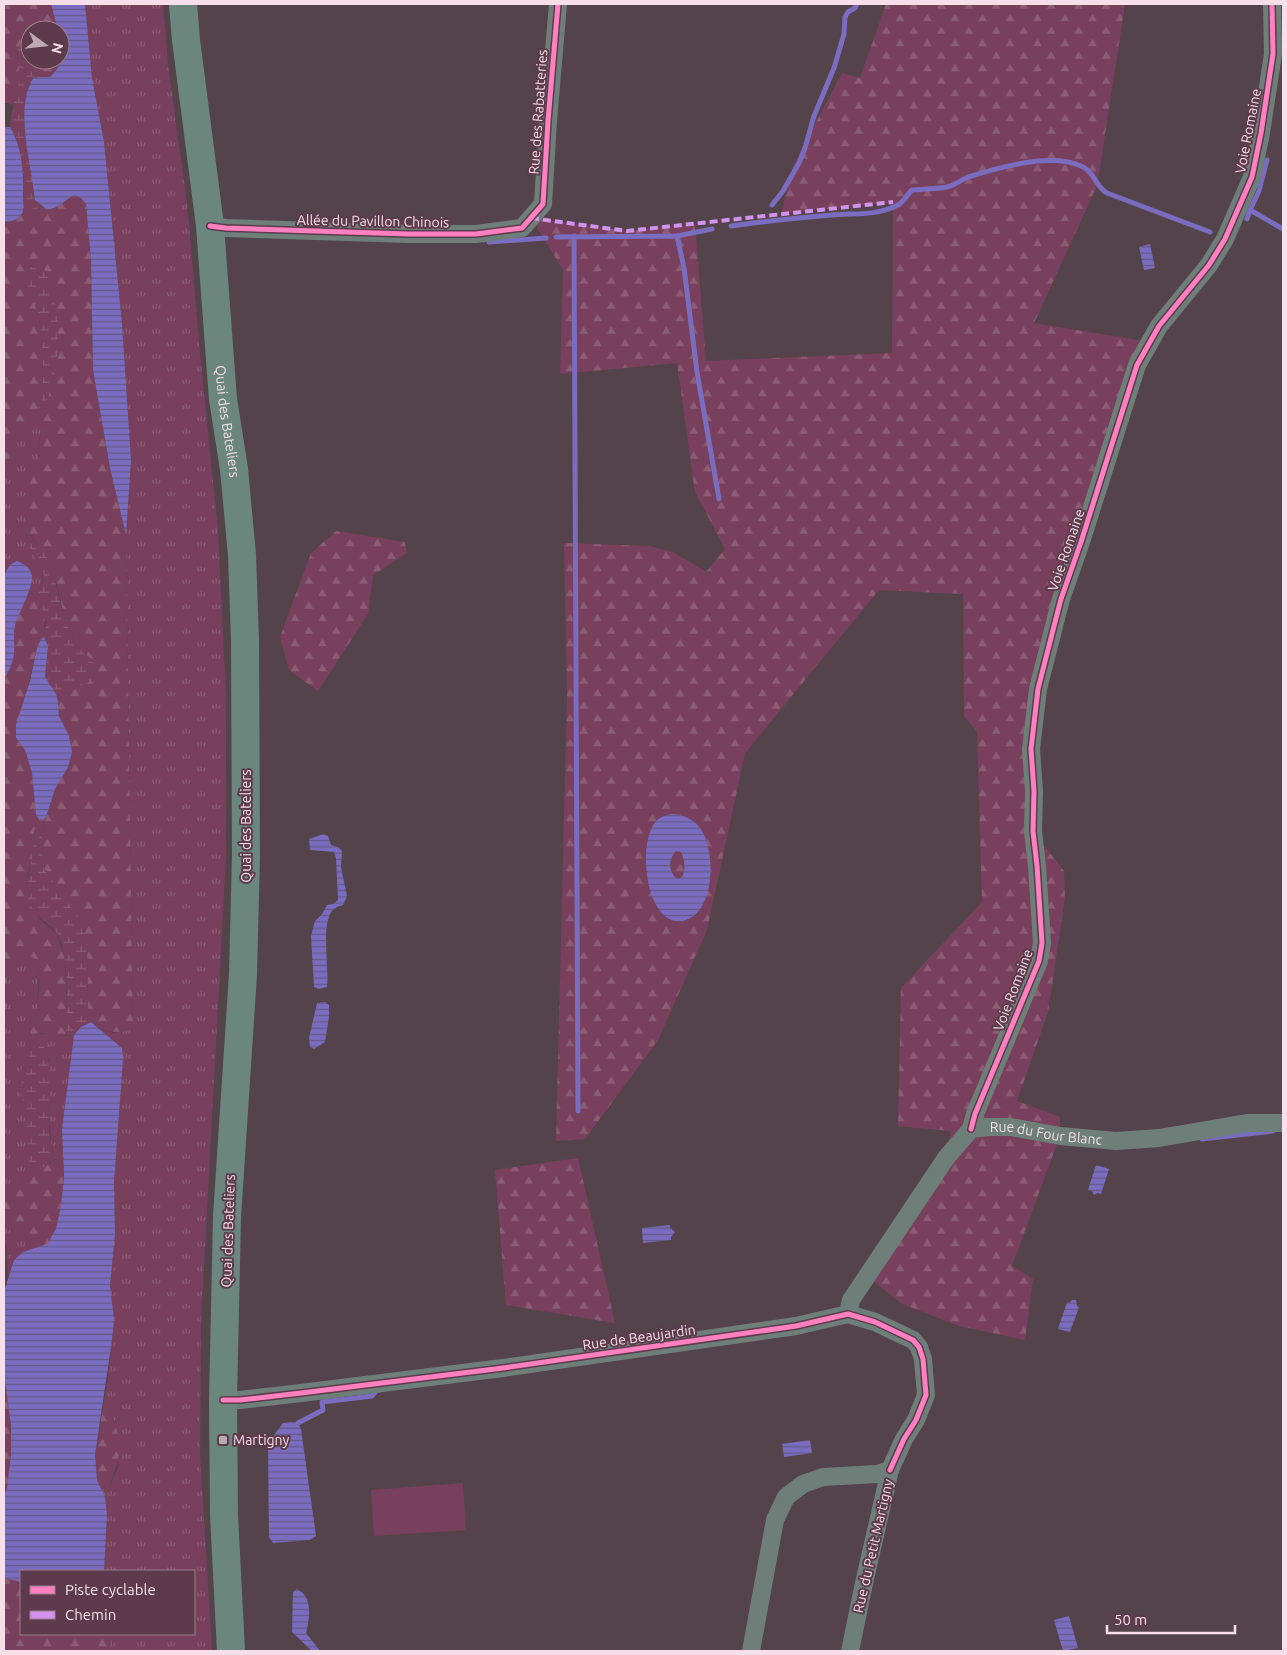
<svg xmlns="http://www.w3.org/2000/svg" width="1287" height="1655" font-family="Ubuntu,sans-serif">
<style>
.grass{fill:url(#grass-tufts)}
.forest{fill:url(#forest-firs)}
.wetland{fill:url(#wetland-marsh)}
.park{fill:#78405d}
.water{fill:url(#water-rules);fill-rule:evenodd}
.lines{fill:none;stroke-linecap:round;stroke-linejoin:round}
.stream{stroke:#7a6cbf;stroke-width:5}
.street{stroke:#6e7f79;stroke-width:18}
.primary{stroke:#6a867d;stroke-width:28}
.quiet{stroke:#d193ec;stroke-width:4;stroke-dasharray:8 4;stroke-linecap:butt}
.cycleway-casing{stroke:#5d3b4c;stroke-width:8}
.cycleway{stroke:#ff80c0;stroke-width:5}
.poi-dot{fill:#bea8b2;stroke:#5d3b4c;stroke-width:2}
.labels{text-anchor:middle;stroke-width:4;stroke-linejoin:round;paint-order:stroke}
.street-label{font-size:14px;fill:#f6dfe9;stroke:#5d3b4c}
.poi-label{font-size:14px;fill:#f6dfe9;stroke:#5d3b4c;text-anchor:start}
</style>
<defs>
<pattern id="grass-tufts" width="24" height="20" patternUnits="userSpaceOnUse" patternTransform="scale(1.25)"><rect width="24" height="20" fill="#78405d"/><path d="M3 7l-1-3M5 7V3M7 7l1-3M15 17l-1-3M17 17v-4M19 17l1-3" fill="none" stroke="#8c5b74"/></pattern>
<pattern id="forest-firs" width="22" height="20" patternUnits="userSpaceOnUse" patternTransform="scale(1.25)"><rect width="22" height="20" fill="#78405d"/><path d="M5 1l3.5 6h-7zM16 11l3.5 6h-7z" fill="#8c5b74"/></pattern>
<pattern id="wetland-marsh" width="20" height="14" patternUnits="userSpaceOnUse" patternTransform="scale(1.25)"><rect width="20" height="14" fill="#78405d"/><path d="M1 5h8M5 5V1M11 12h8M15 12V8" fill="none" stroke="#8c5b74"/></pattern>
<pattern id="water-rules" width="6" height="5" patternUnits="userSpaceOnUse" patternTransform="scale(1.25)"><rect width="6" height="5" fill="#7a6cbf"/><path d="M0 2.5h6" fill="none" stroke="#645a89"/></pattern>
</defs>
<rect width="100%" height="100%" fill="#55434c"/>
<path class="grass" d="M85 4H163L168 65 187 203 200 353 218 532 226 697V856L201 1322 200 1455 212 1651H110L108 1642 109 1634H194V1571H104L107 1515 105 1497 118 1467 114 1420 104 1402 108 1378 114 1319 110 1286 115 1234 114 1182 122 1048 99 1029 114 1033 133 1029 126 535 131 461 122 323 104 142 92 78Z
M40 406 44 410 26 530C26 536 27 542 29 546 40 566 50 571 36 594L29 593 31 584 7 568 4 576V473L12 451 27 423Z
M24 956 33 957 39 967 37 1015 31 1024 29 1029 37 1035 46 1033C54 1041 64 1035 74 1035L62 1129 63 1161 58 1159 53 1160 49 1121V1059L31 1048 29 1057 22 1067 21 1090 28 1136V1161L20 1184 11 1194 4 1195V1021L6 1019C7 1003 2 980 11 967 14 963 20 960 24 956Z
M4 1218 17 1227 34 1249C16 1254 14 1259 8 1277L6 1244 4 1240Z"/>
<path class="forest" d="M4 4H51L58 30H30V43L20 44 18 50 20 78 14 105 4 102Z
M886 4H1125L1097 186 1034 323 1150 342 1038 689 1033 831 1064 871 1065 898 1048 1012 1017 1101 1060 1117V1136L1012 1266 1033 1279 1025 1340 959 1326 902 1304 867 1276 946 1158 951 1131 898 1126 901 988 982 902 977 732 964 716 963 594 879 590 745 753 707 930 658 1040 585 1139 556 1141 567 696 564 543 649 546 673 552 706 572 725 549 695 492 677 363 560 374 563 270 531 218 627 231 695 224 706 361 892 353 893 202 781 214 794 164 842 73 860 78Z
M60 37C64 53 62 66 50 77H39L33 78 32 60H60Z
M74 195 81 198 86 204 91 260 93 370 110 468 126 535 133 1030C115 1033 106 1034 91 1022L88 1008 87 944 59 891 44 868 41 844 46 817 55 789 68 767 69 736 59 716 58 701 66 693 76 687 92 660 81 650 65 621 57 584 36 542 26 530 25 504 38 452 44 410 57 366 29 290 39 316 43 360 42 397 40 406 27 423 12 451 4 473V222C13 222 19 219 23 211L41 206 47 210C61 207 63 201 74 195Z
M336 531 405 542 407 553 373 575 368 614 318 691 289 670 280 637 311 553Z
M29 593C29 593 36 594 37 594 47 601 45 627 44 637L41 639 37 648 16 738 25 750 32 773 36 815 32 858 27 877 29 902 40 919 57 934 65 959 67 1017 65 1035C57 1038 52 1039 46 1033L31 1034 29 1029 31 1024 37 1015 39 987V967L33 957 24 956C20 960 14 963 11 967 2 980 7 1003 6 1019L4 1021V679C16 660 12 650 14 630 16 617 23 604 29 593Z
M578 1158 615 1323 506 1305 495 1170Z
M58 1159 63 1161C64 1180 63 1233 46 1245 43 1247 38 1248 34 1249L17 1227 4 1218V1195C21 1192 23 1175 28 1161L36 1168C47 1168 49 1162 58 1159Z
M4 1374C10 1414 17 1457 4 1496Z
M104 1402C127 1441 121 1457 105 1497L97 1480 95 1455Z
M4 1578 21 1582V1634H109L108 1642 110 1651H4Z"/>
<path class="wetland" d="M25 42H30V60H32L33 78 28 87 24 125 35 200 41 206 23 211 24 181 21 158 16 137 10 127 11 117 20 78 18 50 20 44Z
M31 267 44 268 51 284 58 321 57 366 44 410 40 406 42 397 43 360 39 316 29 290 26 274Z
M26 530 50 561 65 621 81 650 92 660 94 671 89 682 66 693 58 701 45 677 48 646 44 637 46 624 41 600 36 594C50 572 42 570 31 550 27 544 27 537 26 530Z
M36 815 39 819 43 820 46 817 41 844 44 868 80 920 87 944 88 1008 91 1022 81 1027 74 1035H65C68 1013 69 952 57 933 49 923 35 917 29 902 24 887 30 872 32 857 34 843 35 829 36 815Z
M39 1042C57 1055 47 1102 49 1122 49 1134 52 1148 53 1160L43 1168H36L28 1161V1136L21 1090V1072L22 1067 29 1057 31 1048 35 1044Z"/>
<path class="park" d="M463 1483 466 1530 374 1536 371 1490Z"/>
<path class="water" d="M51 4H85L92 78 104 142 122 323 131 461 126 535 110 468 93 370 91 260 86 204 81 198 74 195C63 201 61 207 47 210L35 200 34 193C30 158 15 110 33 78L39 77H50C68 60 60 51 60 30H58Z
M4 127H10C22 147 24 172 23 195 23 200 24 207 23 211 21 219 11 222 4 222Z
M1150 244 1155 268 1144 270 1139 247Z
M17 561C25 564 32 569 32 578 32 590 19 612 15 626 13 635 15 645 14 654 13 663 9 671 4 679V576C7 569 9 564 17 561Z
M44 637 48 646 45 677 56 694 58 701 59 716 69 736 72 752 68 767 55 789 46 817 43 820 39 819 36 815 32 773 25 750 16 738V725L30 681 37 648 41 639Z
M671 814C683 814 696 820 702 831 716 854 715 915 682 921 644 927 635 833 660 818 663 816 667 815 671 814ZM676 851 681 852C685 860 686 869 682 877L677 879C668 871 668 860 676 851Z
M323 834 328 836 331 845 338 847 342 851 341 867 347 896 343 905C338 906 332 909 330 914 322 932 329 966 327 987L319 989 314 987 311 936 315 921 322 914 327 905 333 904 338 900 336 858 334 852 310 850 309 839Z
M325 1002 329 1005V1017L325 1042 314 1049 310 1047 309 1038 317 1003Z
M91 1022 122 1048 123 1059 114 1182 115 1234 110 1286 114 1319 112 1340 95 1455 97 1480 105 1497 107 1515 104 1571H21V1582L4 1578V1496L7 1488 11 1455V1426L4 1374V1292L14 1260 23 1252 47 1244 56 1229 61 1206 64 1176 62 1129 74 1035 81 1027Z
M1096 1165 1109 1169 1101 1194 1097 1193 1094 1195 1092 1191 1088 1190Z
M670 1225V1228L675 1232 671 1237V1240L643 1243 642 1228Z
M1072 1300H1076L1077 1306 1079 1307 1070 1332 1058 1329 1067 1302 1069 1303Z
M291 1422 298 1423 301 1429 316 1536 310 1540 273 1543 269 1537 268 1448 272 1438 283 1423Z
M810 1440 812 1453 784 1457 782 1444Z
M297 1589C313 1597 310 1617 306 1633L320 1651H312L292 1632 293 1592Z
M1069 1616 1078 1648 1063 1651 1054 1620Z"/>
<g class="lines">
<path class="stream" d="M772 205 783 191 799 163 805 148 814 116 834 68 844 34 845 17 848 12 855 8 857 4
M1250 210 1259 191 1267 160
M1247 219 1250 210 1283 229
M731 226C764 221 798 218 832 215 855 213 874 216 896 206 904 203 906 195 912 190 924 189 936 189 947 187 954 186 961 180 968 177 998 168 1051 152 1081 166 1094 171 1095 186 1107 193L1210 232
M712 229 677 236 684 268 697 372 719 499
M574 236 578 1111
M556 237 677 236
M489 242 546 238
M1202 1139 1273 1131
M298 1423 323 1410 322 1402 372 1396 377 1390H379"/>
<g class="street">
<path d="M210 226 226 228 408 234H476L522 228 543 204 548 121 558 4"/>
<path d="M971 1129 975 1114 1039 961 1042 943 1037 866 1033 831 1034 791 1031 749 1038 689 1053 630 1061 599 1081 542 1137 365 1159 326 1209 265 1225 239 1252 177 1261 133 1273 54 1272 4"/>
<path id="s1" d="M848 1314 851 1300 946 1158 971 1129 988 1127H1011L1060 1136 1116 1141 1159 1138 1247 1123H1283"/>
<path d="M223 1400H240L301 1393 503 1368 796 1326 848 1314 875 1322 913 1340 919 1347 923 1359 926 1395 916 1420 904 1439 890 1470"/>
<path d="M751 1651 775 1520 786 1497 803 1484 823 1477 877 1474 890 1470 864 1583 850 1651"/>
</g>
<path class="primary" id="s2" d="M183 4 186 40 210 226 223 399 234 469 242 555 245 640 246 855 243 974 227 1217 223 1400 224 1515 231 1651"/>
<path class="quiet" d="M531 218 627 231 893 202"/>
<g class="cycleway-casing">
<path id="cycleway" d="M210 226 226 228 408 234H476L522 228 543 204 548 121 558 4
M971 1129 975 1114 1039 961 1042 943 1037 866 1033 831 1034 791 1031 749 1038 689 1053 630 1061 599 1081 542 1137 365 1159 326 1209 265 1225 239 1252 177 1261 133 1273 54 1272 4
M223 1400H240L301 1393 503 1368 796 1326 848 1314 875 1322 913 1340 919 1347 923 1359 926 1395 916 1420 904 1439 890 1470"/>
</g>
<use href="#cycleway" class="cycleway"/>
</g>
<rect class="poi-dot" x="218" y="1435" width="10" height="10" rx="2.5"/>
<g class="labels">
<g class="street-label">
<text transform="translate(538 112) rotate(-86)" y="5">Rue des Rabatteries</text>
<text transform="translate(1248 131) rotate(-79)" y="5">Voie Romaine</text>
<text transform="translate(373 221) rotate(1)" y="5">Allée du Pavillon Chinois</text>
<text dy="5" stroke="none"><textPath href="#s2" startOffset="420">Quai des Bateliers</textPath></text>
<text transform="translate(1066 550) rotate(-71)" y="5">Voie Romaine</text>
<text transform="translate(246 826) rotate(-90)" y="5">Quai des Bateliers</text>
<text transform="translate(1013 990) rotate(-69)" y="5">Voie Romaine</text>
<text dy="5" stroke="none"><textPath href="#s1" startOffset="299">Rue du Four Blanc</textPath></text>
<text transform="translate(228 1231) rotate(-88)" y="5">Quai des Bateliers</text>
<text transform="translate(639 1337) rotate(-8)" y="5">Rue de Beaujardin</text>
<text transform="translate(873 1546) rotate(-77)" y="5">Rue du Petit Martigny</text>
</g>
<g class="poi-label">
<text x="233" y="1445">Martigny</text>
</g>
</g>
<rect width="1287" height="1655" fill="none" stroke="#f6dfe9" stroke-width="10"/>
<rect x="20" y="1570" width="175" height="65" fill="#5d3b4c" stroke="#9a7d8b"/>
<rect x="30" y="1586" width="25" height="8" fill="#ff80c0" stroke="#9a7d8b"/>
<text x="65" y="1595" font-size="15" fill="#f6dfe9">Piste cyclable</text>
<rect x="30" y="1611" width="25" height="8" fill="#d193ec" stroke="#9a7d8b"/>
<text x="65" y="1620" font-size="15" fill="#f6dfe9">Chemin</text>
<g transform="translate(45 45) rotate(105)"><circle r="24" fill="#5d3b4c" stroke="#9a7d8b"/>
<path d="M0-4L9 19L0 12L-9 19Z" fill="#bea8b2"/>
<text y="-8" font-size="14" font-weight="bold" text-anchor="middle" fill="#f6dfe9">N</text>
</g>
<path d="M1107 1625v8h128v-8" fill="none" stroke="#f6dfe9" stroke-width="2.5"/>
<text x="1114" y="1625" font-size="15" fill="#f6dfe9" stroke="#5d3b4c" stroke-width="4" paint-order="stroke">50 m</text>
</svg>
